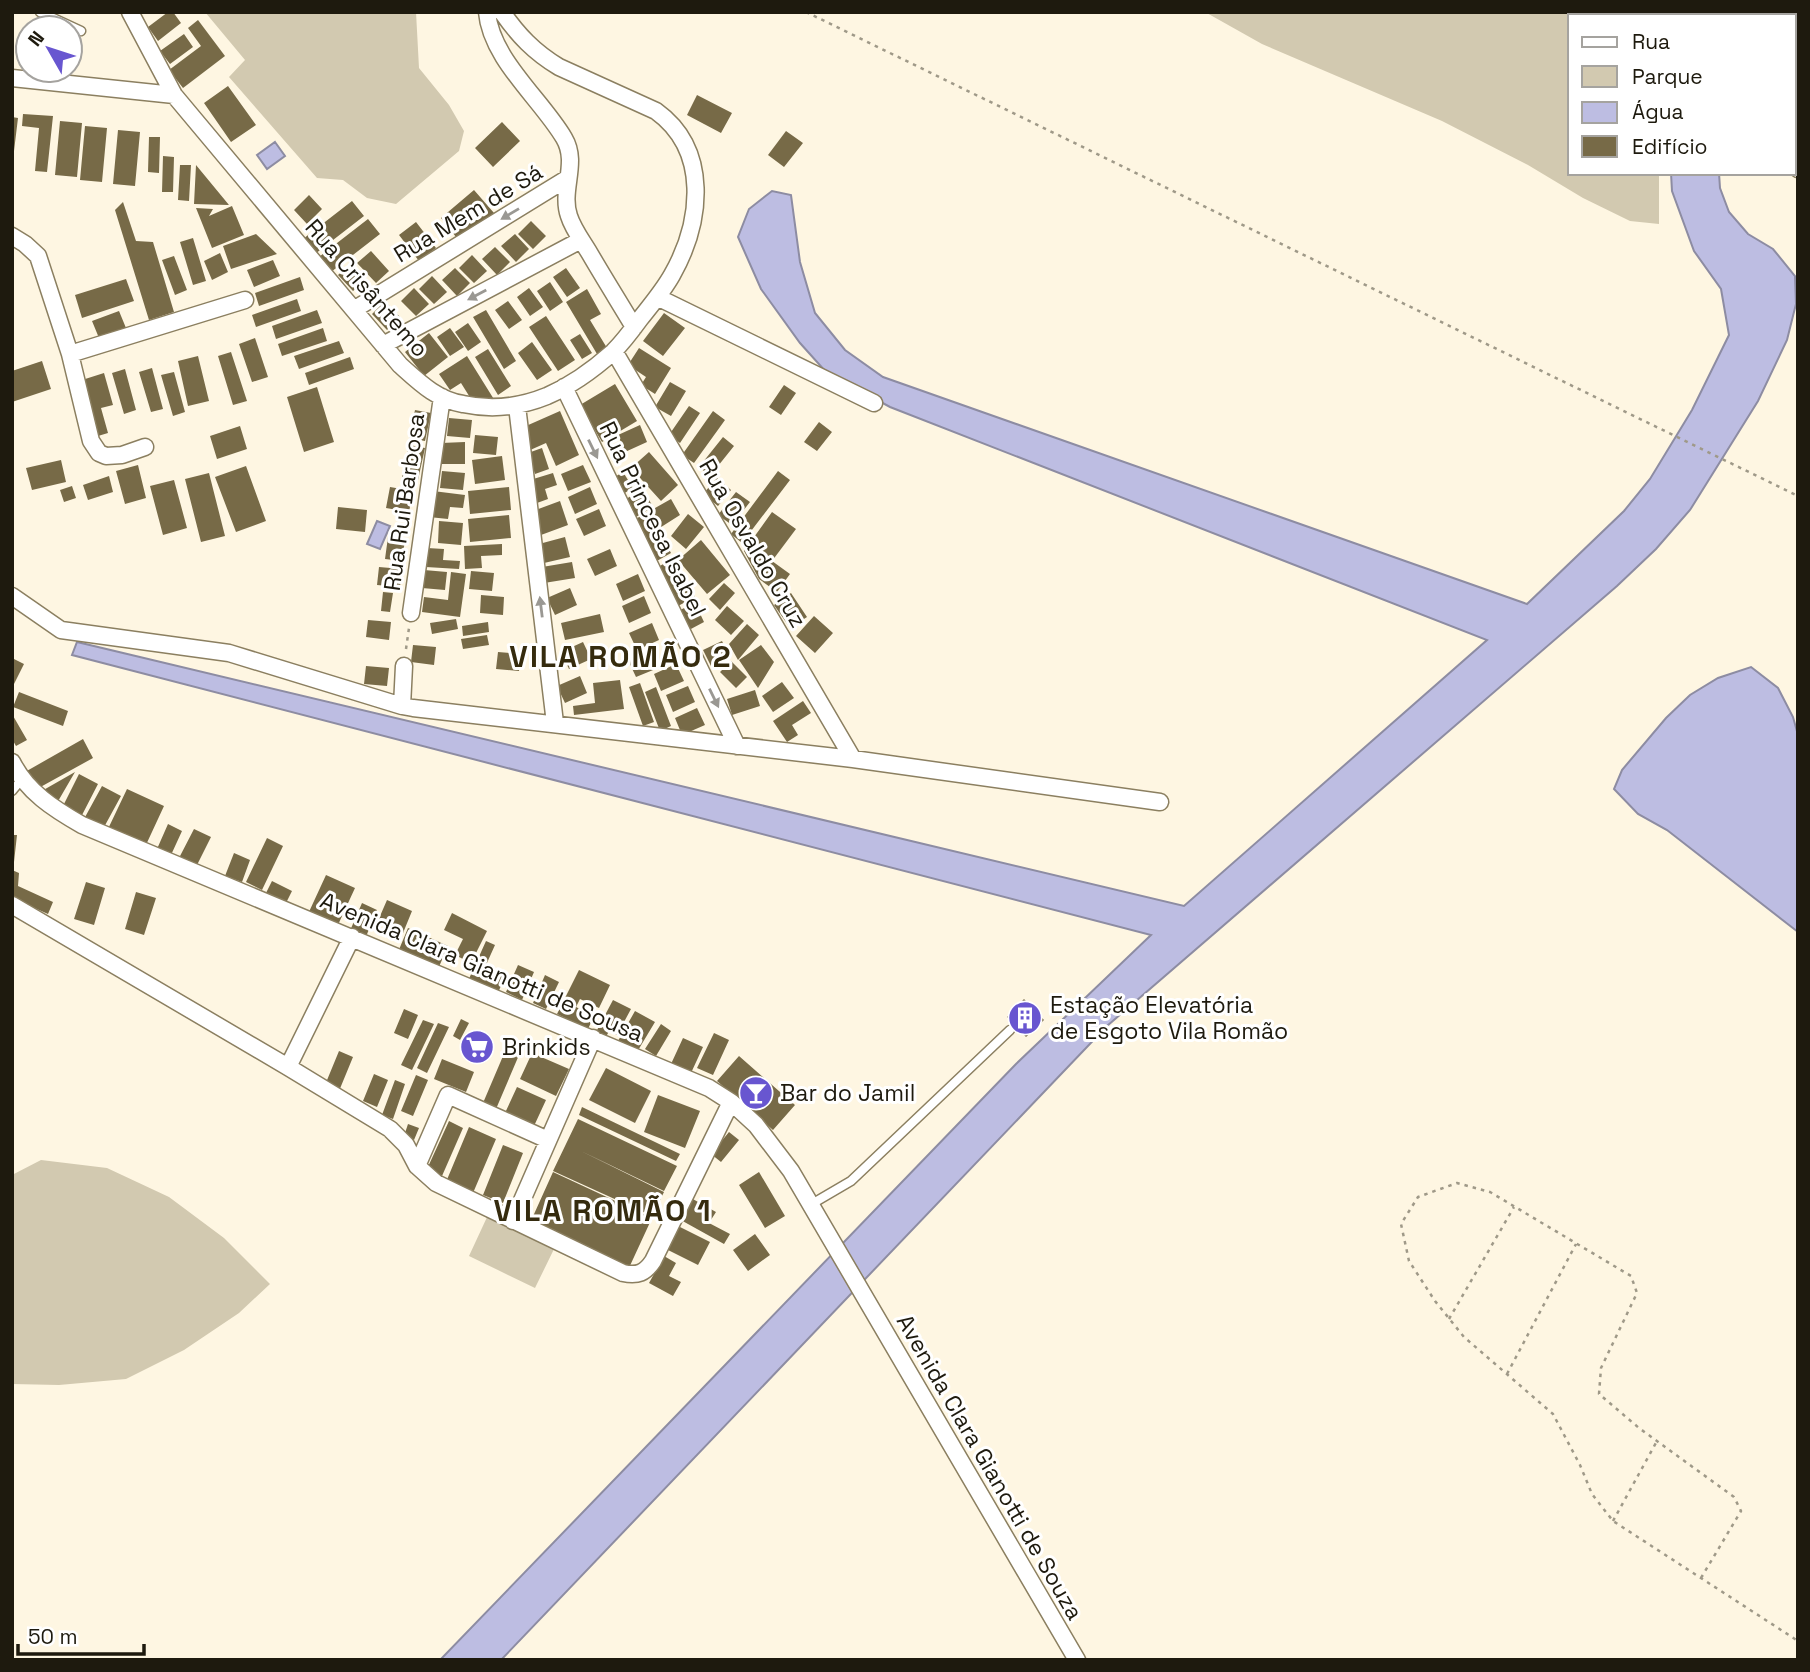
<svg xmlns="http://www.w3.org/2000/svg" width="1810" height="1672" font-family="'Space Grotesk',sans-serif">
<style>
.green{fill:#d2c9b0}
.water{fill:#bdbde2;stroke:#8d8ca2;stroke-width:2}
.building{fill:#776a47}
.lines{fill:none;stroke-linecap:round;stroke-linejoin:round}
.lane-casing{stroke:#8b7f60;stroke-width:11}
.street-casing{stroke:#8b7f60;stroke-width:19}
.path{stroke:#9f9988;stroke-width:2.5;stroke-dasharray:3.5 5;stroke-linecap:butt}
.lane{stroke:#fff;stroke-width:8}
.street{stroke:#fff;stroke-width:16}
.oneway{fill:#9a9893}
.labels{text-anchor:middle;stroke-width:6;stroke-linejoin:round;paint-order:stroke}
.street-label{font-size:23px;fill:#1e1a0e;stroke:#fff}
.poi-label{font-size:23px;fill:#1e1a0e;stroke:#fff;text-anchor:start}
.district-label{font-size:30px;font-weight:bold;letter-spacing:2px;fill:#352b0e;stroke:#fff}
</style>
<rect width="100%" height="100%" fill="#fef6e2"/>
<path class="green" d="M205 12H416L419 68 449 105 464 131 459 151 396 204 367 198 343 180 317 178 229 77 245 60Z
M1205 12H1640V16H1570V173H1659V224L1630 221 1583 198 1528 165 1442 121 1262 44Z
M41 1160 107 1168 169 1197 224 1238 270 1284 239 1313 184 1350 126 1379 59 1385 12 1384V1175Z
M488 1215 555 1247 535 1288 469 1256Z"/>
<path class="water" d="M275 142 285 156 267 169 257 155Z
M1671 173H1719L1720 188 1729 212 1748 234 1773 249 1795 276 1796 304 1787 340 1758 401 1690 510 1656 549 1617 586 1107 1026 501 1660H440L1016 1064 1151 935 72 655 77 642 1184 906 1487 640 890 407 826 372 800 343 761 289 738 237 749 209 772 191 791 195 800 262 815 313 845 350 883 377 1527 604 1624 511 1650 479 1692 410 1729 335 1721 289 1694 251 1672 191Z
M377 521 390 526 380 549 367 544Z
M1751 667 1778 688 1793 717 1798 735V932L1667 830 1638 814 1614 789 1622 770 1666 718 1690 695 1718 678Z"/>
<path class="building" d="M168 12H173L181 23 158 41 148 27Z
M198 20 225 56 183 88 169 70 201 46 188 28Z
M184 34 193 47 170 64 160 51Z
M228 86 256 125 231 142 204 103Z
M697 95 732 113 721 133 687 115Z
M23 114 53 116 47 172 35 171 39 128 22 126Z
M12 117 18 118 14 151 12 150Z
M60 121 82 123 77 177 55 175Z
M502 122 520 141 493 167 475 148Z
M85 126 107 128 102 182 80 180Z
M118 130 140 132 135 186 113 184Z
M786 131 803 143 784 167 768 155Z
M149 137H160L159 173 148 172Z
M163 156 174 157 173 192H162Z
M180 165H191L189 201 178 200Z
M196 165 229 205 194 204Z
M474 190 494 213 460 242 441 218Z
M309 195 322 209 307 224 294 210Z
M352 201 364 216 315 254 303 239Z
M123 202 136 241 153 242 174 312 149 320 115 210Z
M232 206 244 235 212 248 196 208 213 209 209 216Z
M368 219 380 234 331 272 319 257Z
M531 221 546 236 533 249 518 234Z
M416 222 436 248 419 261 399 235Z
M256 234 277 254 231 269 223 246Z
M515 234 529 249 516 262 501 246Z
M193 238 206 281 193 285 180 242Z
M495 247 510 262 497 275 482 259Z
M371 251 389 271 376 283 357 263Z
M220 253 228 272 212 280 204 261Z
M472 255 487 271 474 283 459 268Z
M174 256 187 290 175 295 162 260Z
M273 260 280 276 254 287 247 270Z
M350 264 365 281 353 291 338 275Z
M455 268 470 283 457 296 442 280Z
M566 268 580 288 567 297 553 277Z
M432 276 447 292 434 304 419 289Z
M300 277 304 290 259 306 255 293Z
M126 279 134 301 82 318 75 295Z
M550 282 563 302 550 311 537 291Z
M414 288 429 304 416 316 401 301Z
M529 288 543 307 530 316 517 297Z
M587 289 601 314 590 320 607 348 597 354 566 302Z
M297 299 301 311 256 327 252 315Z
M385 301 400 317 387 330 372 314Z
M508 301 522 320 509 329 495 310Z
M317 310 322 323 276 339 272 326Z
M486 310 516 361 504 369 473 317Z
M119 311 126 328 99 338 92 321Z
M664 313 685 328 663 356 643 341Z
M546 316 575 360 558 371 529 327Z
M468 323 481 342 468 351 455 332Z
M323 328 327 341 282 356 278 344Z
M450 328 464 347 450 356 437 337Z
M429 333 448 357 424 376 405 352Z
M580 334 592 353 582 359 570 340Z
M255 338 268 377 252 382 239 344Z
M339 341 344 353 299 369 294 356Z
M532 342 552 370 537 380 518 353Z
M639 348 671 368 655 394 641 385 646 377 628 365Z
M488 349 511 386 498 395 475 357Z
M231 352 247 401 233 405 218 356Z
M198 356 209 401 188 406 178 361Z
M467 356 495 401 471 399 461 383 450 390 439 374Z
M350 357 354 369 309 385 305 373Z
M42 361 51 389 12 402V371Z
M152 368 163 409 151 412 139 372Z
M125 369 136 410 124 414 112 373Z
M174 372 185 412 173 416 161 375Z
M104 373 113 405 101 408 108 433 98 436 82 380Z
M670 382 686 391 671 416 655 407Z
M615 384 637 421 602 442 580 405Z
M784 385 796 393 781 415 769 407Z
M317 387 334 442 304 452 287 397Z
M689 406 700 413 680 443 669 435Z
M415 410 431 413 425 441 409 438Z
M560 411 579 455 556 466 546 443 528 451 526 426Z
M713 411 725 420 694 463 682 455Z
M449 418 472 420 470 438 447 436Z
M819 422 832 432 817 451 804 442Z
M640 425 647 442 625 452 618 435Z
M240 426 247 449 217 459 210 436Z
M475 435 498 437 496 455 473 453Z
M723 437 734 446 710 476 699 467Z
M465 442V464H441V443Z
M409 445 425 448 418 480 402 477Z
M542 448 549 469 535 474 528 453Z
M649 452 678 485 661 501 631 468Z
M502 456 505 480 475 484 472 460Z
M61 460 66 482 32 490 26 468Z
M138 465 146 498 125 504 116 471Z
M583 465 591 482 568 491 561 474Z
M246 466 266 521 236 532 215 477Z
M442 471 465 473 463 490 440 488Z
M778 471 790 480 742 543 731 534Z
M623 472 633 488 623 494 613 478Z
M209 473 225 536 201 542 185 479Z
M553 473 557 485 545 489 548 499 537 503 530 480Z
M109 476 113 492 88 500 83 485Z
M717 478 731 490 718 506 703 494Z
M174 480 187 528 163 535 150 486Z
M72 486 76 498 64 502 60 490Z
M390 487 413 491 409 512 386 508Z
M509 487 511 510 470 514 468 491Z
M590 487 597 504 575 514 568 497Z
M643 489 653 507 636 517 626 499Z
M433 491 465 495 463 508 450 507 448 519 429 517Z
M736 492 750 502 732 525 718 515Z
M671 499 680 515 658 529 671 553 655 562 632 521Z
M560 501 568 525 541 535 533 511Z
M338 507 367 510 365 532 336 529Z
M599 509 606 526 584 536 576 519Z
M772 512 796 529 772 561 790 574 777 592 759 579 744 551Z
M688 514 704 527 686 549 671 536Z
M509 515 511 538 470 542 468 519Z
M439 521 463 523 461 545 438 543Z
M388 537 405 540 402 561 385 559Z
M565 537 570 557 544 563 539 544Z
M701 540 730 575 707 594 678 560Z
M502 544V555L481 556 482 568 465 569 464 546Z
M427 548 444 549 443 560 460 561 459 569 426 567Z
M610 549 617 566 595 576 587 559Z
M674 558 695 597 678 606 658 567Z
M572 562 575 578 544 583 542 567Z
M379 567 402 569 400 587 377 585Z
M424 570 447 572 445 590 422 588Z
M471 571 494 573 492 591 469 589Z
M451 572 466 574 460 617 422 612 424 597 448 600Z
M638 574 645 591 623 601 616 584Z
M724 583 735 593 720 610 709 599Z
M570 588 577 605 555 615 547 598Z
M383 592 393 593 390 612 381 611Z
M791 593 807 617 790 628 774 605Z
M481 595 504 597 503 615 480 613Z
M644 596 651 613 629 623 622 606Z
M695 603 704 622 689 630 680 610Z
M727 606 744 621 731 635 715 620Z
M600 614 604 632 565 640 561 623Z
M814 616 833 633 815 653 796 636Z
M456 619 458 629 432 634 430 623Z
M368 620 391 622 389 640 366 637Z
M488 622 489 632 463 636 462 626Z
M652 623 659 640 637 650 629 633Z
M747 624 759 635 738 660 729 644Z
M487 635 489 645 463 649 461 639Z
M722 641 729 656 711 666 703 650Z
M583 642 591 659 569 669 561 652Z
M413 645 436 647 434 665 411 662Z
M761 645 774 662 758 688 739 660Z
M650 651 658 668 636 677 628 660Z
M498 652 521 654 519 671 496 669Z
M12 658 24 664 12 688Z
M731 661 747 677 736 688 720 672Z
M676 664 684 681 661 691 654 674Z
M366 666 389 668 387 686 364 684Z
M580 676 587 693 565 703 557 686Z
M620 680 624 709 574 715 573 706 595 703 593 683Z
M782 682 794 698 773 712 762 696Z
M640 683 654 722 643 726 629 687Z
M688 686 695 702 673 712 666 695Z
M656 687 671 726 660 731 645 692Z
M755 690 760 706 732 715 727 699Z
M19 692 68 711 63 726 13 707Z
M803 701 811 713 792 725 798 735 787 742 773 721Z
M697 708 705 725 682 735 675 718Z
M12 714 27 740 16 746 12 739Z
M83 739 93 758 35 790 25 772Z
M75 772 57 803 40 792Z
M79 774 98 784 81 817 62 808Z
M102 786 121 796 103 829 84 819Z
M127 789 164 806 145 847 107 831Z
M168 824 182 831 171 855 157 849Z
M194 829 211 837 196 867 179 858Z
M12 835H17L14 862H12Z
M267 838 283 846 262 890 246 882Z
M234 853 250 860 242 882 225 876Z
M12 870 19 873 18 886 53 902 48 914 12 898Z
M326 875 355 888 337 927 308 914Z
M272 881 292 891 284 907 264 897Z
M86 882 105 888 94 925 74 919Z
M136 892 156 898 144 935 125 929Z
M387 900 412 911 403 933 377 923Z
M362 903 377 910 365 939 349 933Z
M452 913 487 931 471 963 455 955 463 939 444 930Z
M408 928 448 946 438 969 398 952Z
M486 941 495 945 486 965 506 974 497 995 468 981Z
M518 965 534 972 522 1000 506 992Z
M579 970 610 985 599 1008 580 999 576 1007 594 1016 588 1029 557 1014Z
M545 975 559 982 546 1009 533 1003Z
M1024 999 1044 1020 1026 1037 1007 1017Z
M613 1000 631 1009 617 1035 609 1031 606 1037 596 1032Z
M404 1009 418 1015 408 1039 394 1033Z
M635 1011 655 1022 637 1052 618 1041Z
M461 1019 469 1023 460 1040 453 1036Z
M423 1020 434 1024 412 1070 401 1065Z
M438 1023 449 1027 427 1073 417 1068Z
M661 1024 671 1031 656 1056 645 1049Z
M473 1032 489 1038 480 1062 464 1056Z
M714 1033 729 1040 713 1075 697 1068Z
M683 1038 703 1047 691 1073 671 1064Z
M509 1042 522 1048 496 1109 483 1103Z
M339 1051 353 1057 339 1091 325 1085Z
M532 1053 569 1069 556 1096 520 1079Z
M739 1056 795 1105 773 1130 717 1081Z
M442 1059 474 1072 466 1092 434 1079Z
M606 1068 651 1091 635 1123 589 1100Z
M374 1074 388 1080 377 1107 363 1101Z
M416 1075 428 1080 413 1116 401 1111Z
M395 1080 405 1084 393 1119 382 1115Z
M517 1087 546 1100 534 1126 505 1113Z
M658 1095 700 1111 685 1148 644 1132Z
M582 1107 680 1154 676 1161 579 1115Z
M578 1119 677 1166 664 1191 581 1151 664 1192 652 1216 553 1171Z
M449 1121 463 1128 442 1176 427 1169Z
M408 1124 419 1128 414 1140 404 1136Z
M469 1127 496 1139 473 1193 446 1182Z
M729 1132 739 1140 721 1162 711 1154Z
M503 1145 523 1153 503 1203 483 1195Z
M553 1172 652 1218 628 1270 530 1223Z
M759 1172 785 1216 765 1228 739 1185Z
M691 1198 716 1212 709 1223 730 1234 724 1244 679 1219Z
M678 1226 710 1242 698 1265 666 1249Z
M755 1234 770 1255 748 1271 733 1250Z
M664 1256 676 1263 669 1276 681 1282 673 1296 649 1283Z"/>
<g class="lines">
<g class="lane-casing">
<path id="lane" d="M40 12 81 31
M12 791 22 779
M810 1205 851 1181 1010 1030"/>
</g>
<g class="street-casing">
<path id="street" d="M130 12 174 95 400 365C419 382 437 400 463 404 491 410 520 407 547 396 570 386 594 369 613 352 623 342 632 330 640 319 651 305 663 291 672 275 702 222 710 150 656 111L559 67C534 52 518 35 502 12
M487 12C491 59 541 99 564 138 579 163 560 190 569 216 573 229 583 242 590 254 604 278 619 302 634 327
M12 78 174 95
M1794 83 1798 78
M1794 165 1798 169
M12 236 25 244 38 256 70 354 91 441 99 453 106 456 122 455 145 447
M657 297 874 403
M355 309 568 178
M383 345 581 240
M614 351 853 759
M70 354 245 300
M564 387 737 746
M517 406 555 723
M12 596 61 630 229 653 402 706
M411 613 442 397
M404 666 402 706 413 708 853 759 1160 802
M12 762C27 792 54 809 82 825L709 1088 731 1102 756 1125 791 1171 1077 1660
M12 905 288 1067 390 1129 406 1145 417 1166 436 1183 623 1273C638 1276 645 1273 653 1261L731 1102
M288 1067 352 937
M417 1166 448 1095 548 1140
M513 1221 593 1038"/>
</g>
<path class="path" d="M806 12 1798 496
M406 649 409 628
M1449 1319 1514 1207
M1507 1374 1576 1244
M1613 1521 1657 1441
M1701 1578 1741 1511 1734 1497 1639 1428 1599 1394 1601 1368 1637 1293 1631 1276 1490 1192 1457 1183 1418 1197 1401 1224 1409 1261 1435 1301 1464 1337 1553 1414 1580 1465 1592 1494 1613 1521 1798 1641"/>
<use href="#lane" class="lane"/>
<use href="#street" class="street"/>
</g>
<defs><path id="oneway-solid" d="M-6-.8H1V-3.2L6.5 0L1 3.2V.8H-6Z" transform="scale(1.75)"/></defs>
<g class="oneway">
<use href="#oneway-solid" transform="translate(510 214) rotate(149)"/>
<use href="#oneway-solid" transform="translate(477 295) rotate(152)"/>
<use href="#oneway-solid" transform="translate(593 449) rotate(64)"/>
<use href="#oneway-solid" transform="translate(541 607) rotate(-97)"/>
<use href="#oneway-solid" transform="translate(714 698) rotate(64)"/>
</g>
<defs>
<g id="building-disc" transform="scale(1.75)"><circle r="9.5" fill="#6856d0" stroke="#fff"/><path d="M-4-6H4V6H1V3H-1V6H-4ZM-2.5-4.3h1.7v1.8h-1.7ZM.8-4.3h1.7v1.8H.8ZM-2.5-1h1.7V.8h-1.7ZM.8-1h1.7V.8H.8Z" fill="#fff"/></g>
<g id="supermarket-disc" transform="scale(1.75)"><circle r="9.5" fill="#6856d0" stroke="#fff"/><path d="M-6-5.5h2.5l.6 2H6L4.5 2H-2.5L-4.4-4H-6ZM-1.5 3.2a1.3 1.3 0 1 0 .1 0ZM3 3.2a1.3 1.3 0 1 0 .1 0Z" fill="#fff"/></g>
<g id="bar-disc" transform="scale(1.75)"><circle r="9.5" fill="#6856d0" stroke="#fff"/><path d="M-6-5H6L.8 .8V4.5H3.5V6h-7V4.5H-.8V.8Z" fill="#fff"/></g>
</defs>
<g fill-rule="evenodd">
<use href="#building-disc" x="1025" y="1018"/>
<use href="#supermarket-disc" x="477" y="1047"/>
<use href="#bar-disc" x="756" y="1093"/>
</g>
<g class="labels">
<g class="street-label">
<text transform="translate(468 213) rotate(-31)" y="8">Rua Mem de Sá</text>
<text transform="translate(367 288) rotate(49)" y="8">Rua Crisântemo</text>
<text transform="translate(404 502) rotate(-82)" y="8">Rua Rui Barbosa</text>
<text transform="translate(653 519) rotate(64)" y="8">Rua Princesa Isabel</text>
<text transform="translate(753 543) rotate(60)" y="8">Rua Osvaldo Cruz</text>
<text transform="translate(482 967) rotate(23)" y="8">Avenida Clara Gianotti de Sousa</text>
<text transform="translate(990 1467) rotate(60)" y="8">Avenida Clara Gianotti de Souza</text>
</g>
<g class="poi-label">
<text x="1050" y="1013">Estação Elevatória<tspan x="1050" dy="26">de Esgoto Vila Romão</tspan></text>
<text x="502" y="1055">Brinkids</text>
<text x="780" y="1101">Bar do Jamil</text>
</g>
<g class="district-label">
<text x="621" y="667">VILA ROMÃO 2</text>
<text x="603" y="1221">VILA ROMÃO 1</text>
</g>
</g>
<rect width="1810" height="1672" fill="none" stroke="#1e1a0e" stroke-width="28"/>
<rect x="1568" y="14" width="228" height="161" fill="#ffffff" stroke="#a5a39f" stroke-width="2"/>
<rect x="1582" y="37" width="35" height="10" fill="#ffffff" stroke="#a5a39f" stroke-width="2"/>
<text x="1632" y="49" font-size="21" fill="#1e1a0e">Rua</text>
<rect x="1582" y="66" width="35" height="21" fill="#d2c9b0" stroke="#a5a39f" stroke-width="2"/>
<text x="1632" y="84" font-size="21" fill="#1e1a0e">Parque</text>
<rect x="1582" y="102" width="35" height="21" fill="#bdbde2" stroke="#a5a39f" stroke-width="2"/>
<text x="1632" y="119" font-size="21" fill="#1e1a0e">Água</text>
<rect x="1582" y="136" width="35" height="21" fill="#776a47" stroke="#a5a39f" stroke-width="2"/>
<text x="1632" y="154" font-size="21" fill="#1e1a0e">Edifício</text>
<g transform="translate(49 49) rotate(309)"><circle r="33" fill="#ffffff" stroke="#a5a39f" stroke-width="2"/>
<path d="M0-5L12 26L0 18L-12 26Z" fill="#6856d0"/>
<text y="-10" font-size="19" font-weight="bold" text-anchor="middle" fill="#1e1a0e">N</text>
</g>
<path d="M18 1644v10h126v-10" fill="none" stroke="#1e1a0e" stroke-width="3.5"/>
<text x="28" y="1644" font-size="21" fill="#1e1a0e" stroke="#ffffff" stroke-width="5" paint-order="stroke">50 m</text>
</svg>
